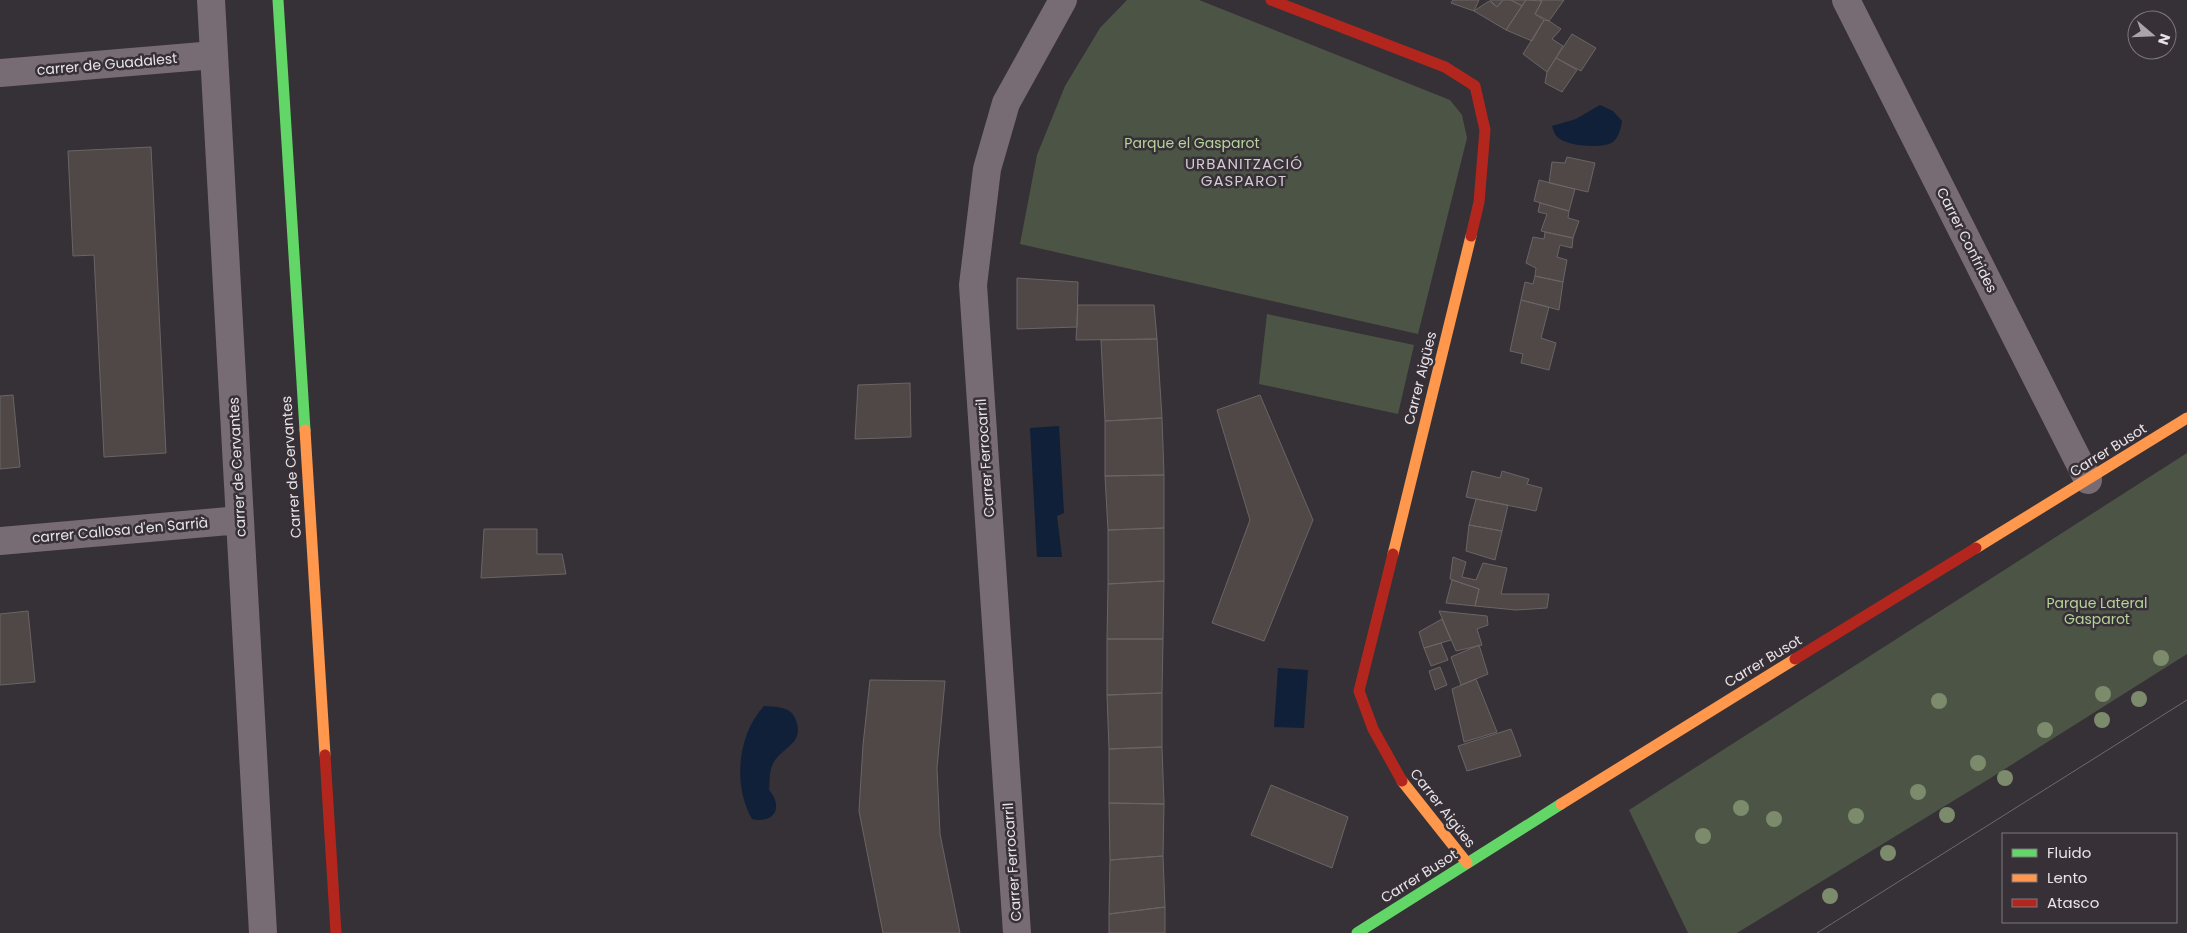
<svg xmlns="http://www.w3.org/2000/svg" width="2187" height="933" font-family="Poppins,sans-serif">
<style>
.green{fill:#4c5545}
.water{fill:#0f2038}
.building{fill:#504846;stroke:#696566}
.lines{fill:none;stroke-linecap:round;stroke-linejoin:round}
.street{stroke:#776c73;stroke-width:28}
.fast{stroke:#63d668;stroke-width:11}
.slow{stroke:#ff974d;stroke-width:11}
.jam{stroke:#b3261e;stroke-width:11}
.tram{stroke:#70686d;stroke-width:1}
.tree{fill:#7c8b6c}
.labels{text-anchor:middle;stroke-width:5;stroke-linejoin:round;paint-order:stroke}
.street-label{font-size:14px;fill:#e7e3e7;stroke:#373037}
.park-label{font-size:14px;fill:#b5d499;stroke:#373037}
.neighbourhood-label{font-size:15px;letter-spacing:1px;fill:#d3cad3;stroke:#373037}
</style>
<rect width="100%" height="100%" fill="#363136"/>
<path class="green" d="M1127 0H1199L1450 100 1462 115 1467 138 1418 334 1020 244 1037 155 1065 86 1100 28Z
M1267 314 1414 345 1398 414 1259 384Z
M2187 453V654L1989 779 1737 933H1688L1629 810Z"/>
<path class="water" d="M1600 105 1613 111 1622 121C1621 128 1619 137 1613 142 1603 149 1569 146 1560 139 1555 136 1554 132 1552 126L1576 119Z
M1059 426 1064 513 1057 516 1062 557H1037L1030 428Z
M1278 668 1308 670 1304 728 1274 727Z
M764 706C775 707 790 706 795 718 807 745 779 747 772 766 769 773 770 782 769 790 784 807 774 824 752 819 733 786 737 735 764 706Z"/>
<path class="building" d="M1453 0H1479L1474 11 1451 3Z
M1490 0H1503L1497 7Z
M1503 0H1511L1522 6 1506 30 1474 11 1489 1 1497 7Z
M1511 0H1526L1522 6Z
M1526 0 1542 1 1535 14 1544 20 1532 41 1506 30Z
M1539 0H1564L1549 21 1535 14 1542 1Z
M1544 20 1549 21 1561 29 1552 39 1563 46 1547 72 1523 54Z
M1572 34 1596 48 1581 71 1556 58Z
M1556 58 1577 70 1562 92 1545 83 1547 72Z
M151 147 166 453 104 457 94 255 73 256 68 151Z
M1567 157 1595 163 1588 192 1549 183 1552 162 1565 163Z
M1539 180 1575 189 1569 211 1534 201Z
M1540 203 1569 211 1568 218 1579 221 1573 238 1541 231 1547 214 1538 212Z
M1545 232 1573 238 1572 248 1560 245 1557 257 1567 260 1563 282 1535 276 1536 268 1526 263 1533 237 1544 239Z
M1535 276 1563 282 1559 310 1521 300 1525 282 1533 284Z
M1017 278 1078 282 1077 327 1017 329Z
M1521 300 1549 307 1541 338 1556 343 1549 370 1521 363 1523 354 1510 351Z
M1078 305H1154L1157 339 1076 340Z
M1157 339 1162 418 1105 421 1101 340Z
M910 383 911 437 855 439 858 385Z
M13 395 20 467 0 469V396Z
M1260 395 1313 520 1264 641 1212 623 1250 520 1217 410Z
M1162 418 1164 475 1105 476V421Z
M1472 471 1500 478 1502 471 1529 479 1527 484 1542 488 1536 511 1466 497Z
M1164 475V528L1108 530 1105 476Z
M1476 499 1508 505 1502 531 1469 525Z
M1469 525 1502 531 1495 560 1466 551Z
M1164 528V581L1108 584V530Z
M484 529H537V554H562L566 574 481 578Z
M1453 557 1466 562 1462 577 1476 580 1483 563 1507 568 1501 594H1549L1547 608 1516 610 1475 606 1479 589 1450 579Z
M1452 580 1479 589 1475 606 1446 603Z
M1164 581 1163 639H1107L1108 584Z
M28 611 35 682 0 685V614Z
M1439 611 1487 616 1488 625 1477 629 1482 645 1456 651Z
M1442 619 1451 640 1424 648 1419 632Z
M1107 639H1163L1162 693 1107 695Z
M1441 643 1448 660 1431 666 1424 648Z
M1479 645 1488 674 1461 685 1451 657Z
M1440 667 1447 685 1435 690 1429 671Z
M1476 679 1497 732 1464 742 1452 689Z
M870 680 945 681 937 768 940 834 960 933H883L859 811 863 745Z
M1162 693V747L1109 749 1107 695Z
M1511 729 1521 756 1467 771 1458 746Z
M1162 747 1164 804 1109 803V749Z
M1271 785 1348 817 1332 868 1251 835Z
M1109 803 1164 804 1163 856 1110 860Z
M1163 856 1165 907 1109 914 1110 860Z
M1165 907V933H1109V914Z"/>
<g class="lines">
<path class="street" d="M211 0 263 933
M1846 0 2088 480
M0 73 214 55
M0 541 240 520
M1017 933 973 285 987 169 1006 103 1063 0"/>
<path class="fast" d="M278 0 305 430
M1357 933 1561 804"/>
<path class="slow" d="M305 430 325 755
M1976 548 2187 418
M1393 554 1471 236
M1402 781 1467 863
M1561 804 1795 659"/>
<path class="jam" d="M1271 0 1445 67 1475 86 1485 130 1479 202 1471 236
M1393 554 1359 691 1373 729 1402 781
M1795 659 1976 548
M325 755 336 933"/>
<path class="tram" d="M1817 933 2187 700"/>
</g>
<g class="tree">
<circle cx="2161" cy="658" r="8"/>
<circle cx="2103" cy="694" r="8"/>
<circle cx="2139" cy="699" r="8"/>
<circle cx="1939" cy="701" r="8"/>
<circle cx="2102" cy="720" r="8"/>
<circle cx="2045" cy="730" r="8"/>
<circle cx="1978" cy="763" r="8"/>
<circle cx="2005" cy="778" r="8"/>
<circle cx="1918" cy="792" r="8"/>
<circle cx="1741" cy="808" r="8"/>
<circle cx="1947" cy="815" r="8"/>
<circle cx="1856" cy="816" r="8"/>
<circle cx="1774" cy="819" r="8"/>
<circle cx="1703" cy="836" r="8"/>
<circle cx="1888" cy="853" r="8"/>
<circle cx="1830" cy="896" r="8"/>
</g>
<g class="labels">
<g class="street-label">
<text transform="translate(107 64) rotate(-5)" y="5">carrer de Guadalest</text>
<text transform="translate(1967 240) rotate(63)" y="5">Carrer Confrides</text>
<text transform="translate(1420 378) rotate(-76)" y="5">Carrer Aigües</text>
<text transform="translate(2108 450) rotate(-32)" y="5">Carrer Busot</text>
<text transform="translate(985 458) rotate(-94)" y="5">Carrer Ferrocarril</text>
<text transform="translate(237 467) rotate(-93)" y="5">carrer de Cervantes</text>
<text transform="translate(291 467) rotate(-94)" y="5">Carrer de Cervantes</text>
<text transform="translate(120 530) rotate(-5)" y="5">carrer Callosa d'en Sarrià</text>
<text transform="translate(1763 661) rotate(-31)" y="5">Carrer Busot</text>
<text transform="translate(1443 808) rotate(52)" y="5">Carrer Aigües</text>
<text transform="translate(1012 862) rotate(-94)" y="5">Carrer Ferrocarril</text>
<text transform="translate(1419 876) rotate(-32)" y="5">Carrer Busot</text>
</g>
<g class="park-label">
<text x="1192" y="148">Parque el Gasparot</text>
<text x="2097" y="608">Parque Lateral<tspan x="2097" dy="16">Gasparot</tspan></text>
</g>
<g class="neighbourhood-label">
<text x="1244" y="169">URBANITZACIÓ<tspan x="1244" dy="17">GASPAROT</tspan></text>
</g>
</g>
<rect x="2002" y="833" width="175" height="90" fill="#373037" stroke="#7d787d"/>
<rect x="2012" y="849" width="25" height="8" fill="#63d668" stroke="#7d787d"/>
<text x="2047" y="858" font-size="15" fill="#e7e3e7">Fluido</text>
<rect x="2012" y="874" width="25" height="8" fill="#ff974d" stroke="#7d787d"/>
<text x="2047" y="883" font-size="15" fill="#e7e3e7">Lento</text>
<rect x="2012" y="899" width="25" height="8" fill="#b3261e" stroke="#7d787d"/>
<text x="2047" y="908" font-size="15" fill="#e7e3e7">Atasco</text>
<g transform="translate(2152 35) rotate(109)"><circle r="24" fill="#373037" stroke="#7d787d"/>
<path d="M0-4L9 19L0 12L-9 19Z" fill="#a9a5a9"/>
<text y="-8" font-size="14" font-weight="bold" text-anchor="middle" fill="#e7e3e7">N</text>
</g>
</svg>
